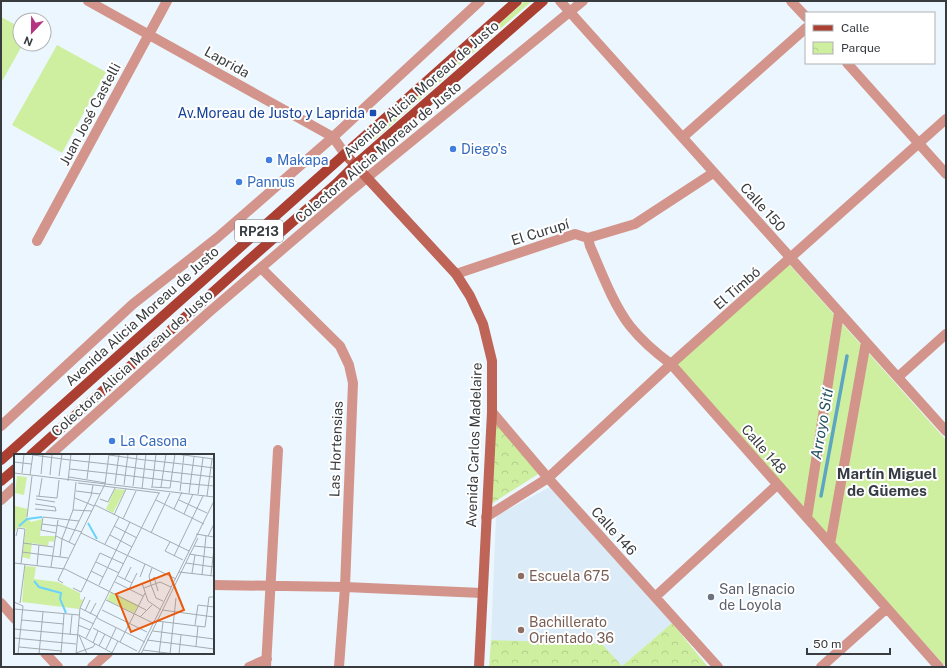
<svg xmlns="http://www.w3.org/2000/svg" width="947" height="668" font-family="'Public Sans',sans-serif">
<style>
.built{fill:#dbebf8}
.grass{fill:#cfefa0}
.park{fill:url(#park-crowns)}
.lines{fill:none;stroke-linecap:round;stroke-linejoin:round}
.stream{stroke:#5ca6c2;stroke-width:3.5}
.minor{stroke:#d3958b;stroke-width:10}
.secondary{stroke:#be6558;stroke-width:10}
.primary{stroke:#ab3f32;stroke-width:10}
.transit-dot{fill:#1a4fb4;stroke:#fff;stroke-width:1.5}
.shop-dot{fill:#3f7fe0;stroke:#fff;stroke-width:1.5}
.education-dot{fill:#8d6e63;stroke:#fff;stroke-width:1.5}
.worship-dot{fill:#6b7280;stroke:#fff;stroke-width:1.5}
.labels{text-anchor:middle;stroke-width:4;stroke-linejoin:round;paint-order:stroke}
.shield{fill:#fff;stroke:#747679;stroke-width:1}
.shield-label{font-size:13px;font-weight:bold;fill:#383c3f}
.street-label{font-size:14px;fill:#383c3f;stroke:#fff}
.transit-label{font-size:14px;fill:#164399;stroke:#fff;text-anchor:end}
.shop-label{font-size:14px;fill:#366cbe;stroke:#fff;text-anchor:start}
.education-label{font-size:14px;fill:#785e54;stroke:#fff;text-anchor:start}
.worship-label{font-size:14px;fill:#5b616d;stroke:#fff;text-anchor:start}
.water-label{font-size:15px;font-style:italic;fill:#245161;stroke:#fff}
.neighbourhood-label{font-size:15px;font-weight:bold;fill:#353c43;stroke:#fff}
.inset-river{fill:none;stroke:#6bd3fa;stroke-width:2}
.inset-road{fill:none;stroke:#a4acb2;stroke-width:1}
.view{fill:#e8590c;fill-opacity:0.15;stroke:#e8590c;stroke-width:2}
.inset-edge{fill:none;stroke:#383c3f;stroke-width:2}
</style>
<defs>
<pattern id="park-crowns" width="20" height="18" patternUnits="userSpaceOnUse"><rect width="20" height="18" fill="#cfefa0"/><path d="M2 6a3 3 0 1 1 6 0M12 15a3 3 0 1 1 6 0" fill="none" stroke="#b2ce8b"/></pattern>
</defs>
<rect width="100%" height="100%" fill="#ecf6fe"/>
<path class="built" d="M550 487 672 623 622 666 491 640 496 516Z"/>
<path class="grass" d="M525 1H532L374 140 370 138Z
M1 17 20 27V44H23L1 83Z
M57 45 106 72 62 153 12 125Z
M789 264 946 440V667L675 366Z"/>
<path class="park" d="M494 419 543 471 488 506Z
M672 623 708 667H489L491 640 602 644 622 666Z"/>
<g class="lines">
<path class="stream" d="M821 496 847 356"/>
<path class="minor" d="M88 1 333 137 345 154
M560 1 946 431
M791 1 806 17
M847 63 946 174
M683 137 806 28
M588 238 590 246C601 271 613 304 630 326 642 341 656 353 671 364L939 667
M37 241 167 1
M261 268 340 346 349 365 353 383 345 587 339 667
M456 274 575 234 588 238 635 224 713 173
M898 377 946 334
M492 412 548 478 718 667
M1 426 133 304 217 238 333 137 480 1
M50 455 208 313 347 194 583 1
M1 500 15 487
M486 517 548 478 671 364 946 119
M807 518 839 313
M830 544 866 342
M213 585 345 587 482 593
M655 597 777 485
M1 603 15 619
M45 653 58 667
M92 667 108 653
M249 667 267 659
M266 667 278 450
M821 667 887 608"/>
<path class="secondary" d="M345 154 456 274 470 296 483 324 492 361V412L479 667"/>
<path class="primary" d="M31 455 250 259 337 183 355 165 543 1
M1 460 517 1
M1 481 15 469"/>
</g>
<rect class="transit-dot" x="369" y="109" width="8" height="8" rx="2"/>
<g class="shop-dot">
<circle cx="453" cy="149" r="4"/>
<circle cx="269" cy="160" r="4"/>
<circle cx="239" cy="182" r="4"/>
<circle cx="112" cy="441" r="4"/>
</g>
<g class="education-dot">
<circle cx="521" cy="576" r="4"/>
<circle cx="521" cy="630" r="4"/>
</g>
<circle class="worship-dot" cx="711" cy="597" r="4"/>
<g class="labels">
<rect class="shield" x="235" y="220" width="48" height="22" rx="3"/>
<g class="shield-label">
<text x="259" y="236">RP213</text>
</g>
<g class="street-label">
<text transform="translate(227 62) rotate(29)" y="5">Laprida</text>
<text transform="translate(421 89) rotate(-41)" y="5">Avenida Alicia Moreau de Justo</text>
<text transform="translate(90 114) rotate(-62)" y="5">Juan José Castelli</text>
<text transform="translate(378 152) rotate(-40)" y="5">Colectora Alicia Moreau de Justo</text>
<text transform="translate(763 207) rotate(48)" y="5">Calle 150</text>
<text transform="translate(540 232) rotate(-17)" y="5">El Curupí</text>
<text transform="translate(737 288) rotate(-41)" y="5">El Timbó</text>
<text transform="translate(142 316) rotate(-42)" y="5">Avenida Alicia Moreau de Justo</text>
<text transform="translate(132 363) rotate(-42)" y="5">Colectora Alicia Moreau de Justo</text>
<text transform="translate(474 445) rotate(-88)" y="5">Avenida Carlos Madelaire</text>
<text transform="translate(336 449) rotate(-88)" y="5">Las Hortensias</text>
<text transform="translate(764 449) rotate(49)" y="5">Calle 148</text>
<text transform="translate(614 531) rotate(48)" y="5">Calle 146</text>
</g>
<g class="transit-label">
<text x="365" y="118">Av.Moreau de Justo y Laprida</text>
</g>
<g class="shop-label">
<text x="461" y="154">Diego's</text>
<text x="277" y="165">Makapa</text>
<text x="247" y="187">Pannus</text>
<text x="120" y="446">La Casona</text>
</g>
<g class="education-label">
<text x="529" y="581">Escuela 675</text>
<text x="529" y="627">Bachillerato<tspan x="529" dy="16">Orientado 36</tspan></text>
</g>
<g class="worship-label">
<text x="719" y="594">San Ignacio<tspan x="719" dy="16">de Loyola</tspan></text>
</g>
<g class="water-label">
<text transform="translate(822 424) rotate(-80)" y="5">Arroyo Sití</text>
</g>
<g class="neighbourhood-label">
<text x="887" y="479">Martín Miguel<tspan x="887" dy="17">de Güemes</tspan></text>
</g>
</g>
<g transform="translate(14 454)">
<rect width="200" height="200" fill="#ecf6fe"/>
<path d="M3 22 13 23 10 41 1 39ZM1 52 14 55 13 64 17 68 28 65 26 82H41L40 88 35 87 34 92 18 89 16 105 8 103 12 74 4 73 0 79ZM97 138 124 151 120 159 93 146Z" fill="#cfefa0"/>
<path d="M101 35 111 36 99 59 92 55Z" fill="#cfefa0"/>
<path d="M11 112 22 113 20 125 44 128 66 139V145L69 146 65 155 8 148Z" fill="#cfefa0"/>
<path class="inset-river" d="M74 69 83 85M5 72 13 65 28 63M20 127 25 133 47 139 46 145 52 159"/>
<path class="inset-road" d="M162 0 200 5M19 1 56 6M95 1 131 6M57 6 93 10M132 6 168 10M0 8 17 10M94 10 130 15M169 10 200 14M56 15 92 19M131 15 200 23M0 19 200 43M8 19 10 0M93 19 166 28M27 20 29 0M16 21 19 0M36 21 38 0M45 22 48 0M55 23 92 29M73 25 76 0M54 27 57 0M64 29 146 39M167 29 200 32M101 30 105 0M110 31 114 0M119 32 123 0M137 33 156 34 161 0M138 33 142 0M147 33 152 0M128 35 132 0M62 37 86 40M166 37 170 0M175 39 180 3M184 40 189 4M22 42 43 44M25 42 28 24M193 42 198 5M43 44 45 26M61 44 80 52M22 45 41 48M86 45 94 48 101 34M142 46 190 70M165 46 193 59M81 51 175 97M21 55 42 57 41 53 21 50M160 55 168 38M59 56 78 57M170 60 179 40M100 61 112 35M13 63 18 22M109 65 122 37M28 70 43 72M43 71 68 78M100 72 123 84M42 79 27 76 29 63 65 67M67 79 162 125M137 79 156 39M182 80 200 83M96 81 118 93M2 82 4 74 11 75 7 110M42 82 61 91 44 126 49 129M194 82 200 70M55 88 77 42 79 31M156 88 151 97 169 106M9 89 39 93M91 90 105 63M61 91 91 30 95 0M180 92 200 94M8 98 54 104M175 100 200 104M160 102 189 42M46 103 48 85 59 56 62 28M82 108 105 119M0 109 51 115 132 156M172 109 200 113M23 112 25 91M37 113 44 66M138 114 135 122 137 131 142 144 149 147M77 117 89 123M165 118 200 122M178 119 181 101M188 121 192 82M197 121 200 94M104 122 118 129M126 123 131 110M111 125 117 113M140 125V123L144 137M101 128 129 142M128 129 134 147 147 156M85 131 116 68M59 134 67 138 86 99 110 110M130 134 146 128 157 133M115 135 123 119M92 146 139 169M0 148 9 152 4 200M6 149 11 110M66 154 84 163M0 155 65 161M88 156 133 178M148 156 200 163M71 157 76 146M76 160 82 149M65 163 80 170M126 163 138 151M83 164 131 188M8 166 50 170M143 167 191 173 195 143H200M64 171 76 176M181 171 184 151 200 153M79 174 123 197M0 175 65 181 100 200M139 177 200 185M56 181 58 161M65 181 73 200M0 184 62 190M72 184 145 39M133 186 200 195M106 188 131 139M79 189 84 177M85 192 91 180M182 192 184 172M5 193 47 197M92 195 102 174M129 196 161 200M62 199 79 193 81 190M98 199 104 187M25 200 29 158M47 200 50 160M62 200 66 154 71 143M124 200 200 47M127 200 184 84M145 200 149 168M156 200 162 144M165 200 167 181"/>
<path class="view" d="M155 119 170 156 117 178 102 140Z"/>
<rect width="200" height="200" class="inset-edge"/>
</g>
<rect width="947" height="668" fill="none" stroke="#383c3f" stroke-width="4"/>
<rect x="805" y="12" width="130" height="52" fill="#ffffff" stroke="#afb1b2"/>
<rect x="813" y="25" width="20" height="6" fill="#ab3f32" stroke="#afb1b2"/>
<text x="841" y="32" font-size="12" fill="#383c3f">Calle</text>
<rect x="813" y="42" width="20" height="12" fill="url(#park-crowns)" stroke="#afb1b2"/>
<text x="841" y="52" font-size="12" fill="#383c3f">Parque</text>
<g transform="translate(32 32) rotate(202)"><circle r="19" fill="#ffffff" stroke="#afb1b2"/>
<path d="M0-3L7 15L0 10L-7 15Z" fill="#b43582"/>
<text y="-6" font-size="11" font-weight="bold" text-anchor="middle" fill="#383c3f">N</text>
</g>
<path d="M807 648v6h83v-6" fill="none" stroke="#383c3f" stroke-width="2"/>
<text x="813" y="648" font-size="12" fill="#383c3f" stroke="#ffffff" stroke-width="3" paint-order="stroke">50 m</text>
</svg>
